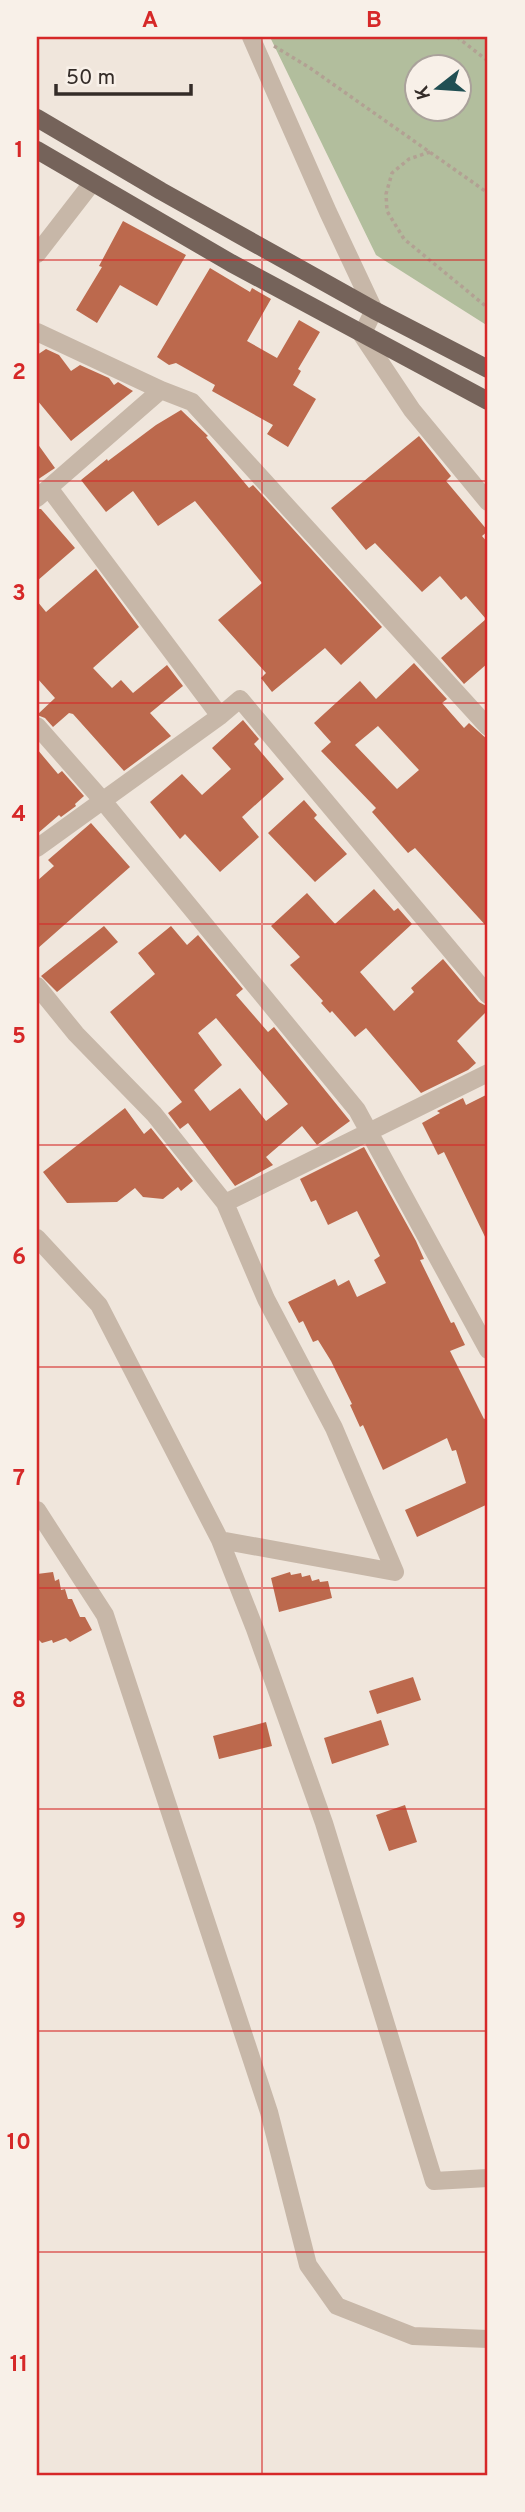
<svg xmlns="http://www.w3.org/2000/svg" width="525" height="2512" font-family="Overpass,sans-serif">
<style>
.green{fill:#b2be9d;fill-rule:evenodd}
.building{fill:#bc694d;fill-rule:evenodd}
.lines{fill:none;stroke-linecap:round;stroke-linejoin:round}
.path{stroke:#b2a193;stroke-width:3.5;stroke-dasharray:3.5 3.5;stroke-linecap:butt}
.minor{stroke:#c7b7a8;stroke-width:18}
.major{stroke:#75635a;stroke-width:18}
.grid{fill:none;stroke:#d62828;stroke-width:2;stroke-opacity:0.55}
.neatline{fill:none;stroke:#d62828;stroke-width:2.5}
.grid-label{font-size:23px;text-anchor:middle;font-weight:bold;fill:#d62828}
</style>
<rect width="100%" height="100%" fill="#f0e6dc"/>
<path class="green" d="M270 37H488V326L376 255ZM416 66H458V108H416Z"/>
<path class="building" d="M123 221 186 255 157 306 120 285 97 323 76 310 102 267 99 266Z
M210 268 250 292 252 288 271 299 247 341 277 358 299 320 320 332 298 369 301 371 293 385 316 399 288 447 267 434 273 425 212 391 215 385 176 363 169 365 157 357Z
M46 349 59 355 71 371 80 365 109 378 114 385 118 382 133 391 71 441 37 400V355Z
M181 410 208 436 206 437 249 488 253 485 382 627 341 665 325 648 272 692 261 678 266 673 218 620 262 583 195 501 158 526 133 491 106 512 81 480 107 459 108 461 156 425Z
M419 436 451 476 446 481 488 531 482 536 488 543V663L464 684 441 658 486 619 466 596 461 600 440 576 422 592 375 543 366 550 331 508Z
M37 443 55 468 37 480Z
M37 509H41L75 548 37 581Z
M96 569 139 627 93 668 112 688 121 680 133 693 167 665 183 686 150 713 171 736 124 771 73 714 69 713 53 727 45 718 37 715 55 698 37 678V601L46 612Z
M414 663 447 699 442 703 464 728 469 723 488 740V928L415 848 408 853 372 812 376 808 321 751 331 742 314 723 360 681 376 699ZM378 726 419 770 397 789 355 745Z
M243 720 259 739 254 744 284 779 242 817 259 837 220 872 185 834 180 839 150 802 182 774 202 795 231 769 212 748Z
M37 749 58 774 62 771 84 796 75 804 76 806 61 817 59 815 37 834Z
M304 800 317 815 314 818 347 854 315 882 268 833Z
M91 823 130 867 37 949V881L54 866 48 860Z
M374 889 394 911 398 908 412 924 360 972 394 1011 414 992 411 988 443 959 479 1002 488 1007V1010L457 1041 476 1063 468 1070 421 1093 366 1028 355 1037 332 1011 330 1013 321 1003 323 1001 290 965 300 957 271 926 307 893 335 924Z
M104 926 118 942 57 992 41 976Z
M171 926 187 945 198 935 243 989 236 995 268 1032 274 1027 350 1121 317 1145 302 1126 266 1157 273 1165 235 1186 188 1123 180 1129 168 1113 182 1102 110 1012 155 974 138 953ZM216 1018 288 1104 266 1121 240 1088 210 1111 194 1090 222 1065 198 1033Z
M488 1094V1243L444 1152 438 1155 422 1123 440 1113 437 1111 463 1098 466 1105Z
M125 1108 144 1134 151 1128 193 1181 181 1191 178 1187 163 1199 143 1197 135 1188 117 1202 67 1203 43 1172Z
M364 1147 416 1241 424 1259 420 1260 451 1323 454 1322 465 1345 450 1351 484 1419 488 1417V1504L417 1537 405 1510 466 1483 456 1450 452 1451 447 1438 383 1470 363 1425 360 1427 350 1405 352 1404 331 1361 318 1340 313 1342 303 1321 299 1323 288 1302 335 1279 338 1286 349 1280 357 1297 386 1283 374 1260 380 1256 357 1211 328 1225 316 1200 311 1202 300 1179Z
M53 1572 55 1581 59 1579 61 1590 65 1589 68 1599H72L80 1617H85L92 1630 70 1642 66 1638 53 1643 52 1640 42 1643 37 1638V1574Z
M290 1572 291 1575 301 1573 302 1577 310 1575 312 1581 319 1579 320 1582 328 1581 332 1598 279 1612 271 1578Z
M413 1677 421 1700 377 1714 369 1691Z
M381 1720 389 1745 332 1764 324 1738Z
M266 1722 272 1746 219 1759 213 1736Z
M405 1805 417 1842 389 1851 376 1815Z"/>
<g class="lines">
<path class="path" d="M457 37 488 61
M274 46 310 68 488 193
M430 152 409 159 392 173 386 194 387 211 404 239 488 308"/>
<path class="minor" d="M251 37 328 212 374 310 362 335 412 410 488 502
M37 254 92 183
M37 332 161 390 192 402 488 727
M49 488 220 716 240 699 488 995
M37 498 161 390
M37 726 103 801 357 1110 488 1350
M37 848 220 716
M37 986 76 1034 154 1114 225 1203 266 1299 334 1428 395 1572 220 1540
M225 1203 488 1073
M37 1238 99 1305 220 1540 255 1629 324 1823 434 2181 488 2178
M37 1510 105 1615 269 2112 308 2265 337 2306 413 2336 488 2339"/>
<path class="major" d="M37 118 161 191 374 310 488 369
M37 150 231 263 488 401"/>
</g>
<path class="grid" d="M262 37V2475M37 260H488M37 481H488M37 703H488M37 924H488M37 1145H488M37 1367H488M37 1588H488M37 1809H488M37 2031H488M37 2252H488"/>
<rect width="525" height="2512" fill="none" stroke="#f8f0e8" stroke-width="77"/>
<g transform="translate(438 88) rotate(253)"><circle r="33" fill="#f8f0e8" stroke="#aaa29b" stroke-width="2"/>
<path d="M0-5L12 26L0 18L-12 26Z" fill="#214f53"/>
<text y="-10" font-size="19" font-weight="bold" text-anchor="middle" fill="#342c28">K</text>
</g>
<path d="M56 84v10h135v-10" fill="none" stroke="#342c28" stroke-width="3.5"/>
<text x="66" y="84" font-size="21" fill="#342c28" stroke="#f8f0e8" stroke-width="5" paint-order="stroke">50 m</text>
<rect x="38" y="38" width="448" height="2436" class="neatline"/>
<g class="grid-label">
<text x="150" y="27">A</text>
<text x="374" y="27">B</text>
<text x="19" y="157">1</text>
<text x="19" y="379">2</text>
<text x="19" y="600">3</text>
<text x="19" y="821">4</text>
<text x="19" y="1043">5</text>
<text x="19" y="1264">6</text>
<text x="19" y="1485">7</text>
<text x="19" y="1707">8</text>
<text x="19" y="1928">9</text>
<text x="19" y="2149">10</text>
<text x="19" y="2371">11</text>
</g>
</svg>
